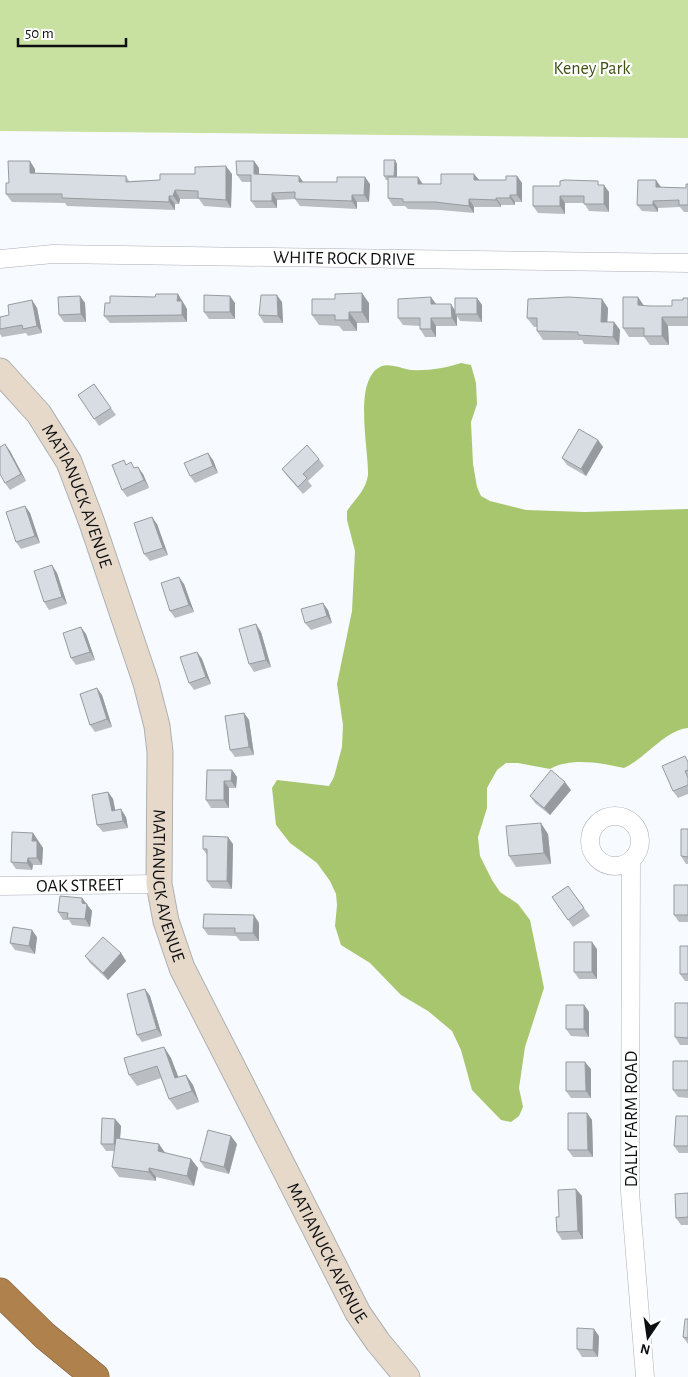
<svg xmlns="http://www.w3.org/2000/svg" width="688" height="1377" font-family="'Alegreya Sans',sans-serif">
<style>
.green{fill:#c8e0a0}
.forest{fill:#a7c66e}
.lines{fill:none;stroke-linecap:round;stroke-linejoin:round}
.street-casing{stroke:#abb0b5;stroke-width:19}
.secondary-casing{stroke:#abb0b5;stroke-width:27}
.highway-casing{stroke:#775937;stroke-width:29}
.street{stroke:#fff;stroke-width:18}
.secondary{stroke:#e7d9c9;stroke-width:25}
.highway{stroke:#af814c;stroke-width:28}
.wall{fill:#babec3}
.shaded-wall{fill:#979b9f}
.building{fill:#d8dde3;stroke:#979b9f}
.labels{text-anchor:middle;stroke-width:4.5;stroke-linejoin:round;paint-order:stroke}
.park-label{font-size:18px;fill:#3e5011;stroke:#fff}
.street-label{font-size:18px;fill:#0e0f11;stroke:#fff}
</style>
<rect width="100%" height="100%" fill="#f7fafe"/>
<path class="green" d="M0 0H688V138L0 131Z"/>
<path class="forest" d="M461 363 471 365 476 383 477 404 471 422 473 464 477 487 481 496 490 501 526 510 585 512 688 509V728C665 730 646 758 624 768 602 763 571 757 550 769L518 763H506L497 770 487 788V808L478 837 480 856 492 880 500 892 518 904 530 920 544 988 525 1047 519 1088 523 1107 519 1116 511 1122 501 1120 472 1090 461 1050 452 1031 428 1011 401 995 370 963 341 945 335 926 337 905 336 894 330 881 317 863 290 843 276 825 272 788 277 780 329 786 334 777 342 747 343 725 337 684 352 611 355 551 347 520V511C355 499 366 490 368 475 369 449 352 378 382 366 390 363 403 369 412 370 428 371 446 368 461 363Z"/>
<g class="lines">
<g class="street-casing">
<path id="street" d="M0 259 53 254 688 263
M590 841a25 25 0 1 1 50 0a25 25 0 1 1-50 0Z
M631 860 630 1192 645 1377
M0 886 159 884"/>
</g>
<g class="secondary-casing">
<g id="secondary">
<path id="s1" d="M0 371 39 414 69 462 92 523 146 683 157 726 160 752 159 884 166 921 182 968 358 1313 378 1342 407 1377"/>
</g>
</g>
<g class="highway-casing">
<path id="highway" d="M0 1292 45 1336 95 1377"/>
</g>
<use href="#street" class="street"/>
<use href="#secondary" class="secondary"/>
<use href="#highway" class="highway"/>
</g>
<path class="wall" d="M395 160 397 164V177H418L423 184H441L474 174 479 180H506L517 176 522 183V202H515V205H501V207H474V213L440 210 408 209 405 206H393L388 198V180H386L384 176Z
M254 161 259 168V174L303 182 370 184 369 202H357V209L300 206 295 199 277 200V208H256L251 201V182H242L237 175Z
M35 169V173L126 176 129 181 160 180 232 174 231 208 204 206 199 199H180L179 204H175V210L67 206 65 203 12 202 6 194 9 183Z
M688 184V212H684L680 207 658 208V212L642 211 637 205 661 187 686 188Z
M600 185 609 192V212L589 211 584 203H565V214L538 213 533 206 560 186Z
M178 294 187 309V322L110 323 104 316 110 303Z
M80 296 85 303 86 322H64L59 315Z
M638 297 644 306H672L688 298V326H668L669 345H650L644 337H629L623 328Z
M477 298 482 305V322L460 321 457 316V326H436V337H425L420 329V326L403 325 398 318 436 304 455 310Z
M32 300 37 308 42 333 28 336 26 333 2 337 0 334V317L9 315Z
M282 302 283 323H264L259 315Z
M235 303V319H209L204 312Z
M369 303V323H357V331H343L339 326 319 325 312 315Z
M608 308 607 322H614L620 330 619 345 584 344 582 340H543L537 331V327H534L527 318Z
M94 384 116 415 99 426 78 395Z
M598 440 603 447 586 476 567 465 562 458Z
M5 444 10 451 26 481 10 490 5 483Z
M319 459 324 466 308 481 312 486 303 494 287 476 282 469Z
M213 460 218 473 195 483 190 476Z
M127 464 135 468 143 474 149 488 127 497 122 490Z
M25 506 30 513 40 543 21 549 16 542Z
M157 524 168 555 150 561 144 554Z
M57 573 67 604 49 610 44 602Z
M184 584 194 612 175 618 170 611Z
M328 610 332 623 311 630 305 623Z
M261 632 271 667 254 672 249 664Z
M86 634 95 660 76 665 71 658Z
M197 652 202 659 211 684 194 690 189 683Z
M102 695 112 727 95 732 90 725Z
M244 713 249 720 254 755 235 757 230 750Z
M688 760V794L678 798 673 791Z
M232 770 237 777 236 788H229V808H211L206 800Z
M571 790 550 815 535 803 530 796Z
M108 792 113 799 115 810 126 817 128 828 103 832 97 825Z
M688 829V864H686L681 856Z
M33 833 43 848 42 865H33L32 870 16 869 11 862Z
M548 834 551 864 516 867 509 856Z
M233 844 232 889 212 888 207 881V855L203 849Z
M688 885V922H679L674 915Z
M568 886 590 916 573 927 552 897Z
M82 898 92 911 90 927 72 925 69 920H63L58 912Z
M259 923V941H240L236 936 208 935 203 928Z
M37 937 35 954 15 950 10 943Z
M688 946V981H685L680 974Z
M597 949V979H579L574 972Z
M121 953 126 961 108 980 90 963 85 956Z
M145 989 150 996 162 1036 142 1042 137 1035Z
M688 1003V1045H680L675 1037Z
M584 1005 589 1012V1037L571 1036 566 1029Z
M164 1047 171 1058 178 1077 186 1075 193 1085 199 1102 177 1110 169 1099 161 1078 137 1086 129 1075Z
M688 1061V1098L678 1097 673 1090Z
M591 1069V1098H571L566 1091Z
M587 1113 592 1120 593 1157H573L568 1150Z
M688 1116V1153H679L674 1146Z
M115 1119 121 1126 120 1139 165 1153 191 1159 198 1168 194 1186 156 1177V1181L119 1177 112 1167 115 1151H106L101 1144Z
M237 1144 229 1174 205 1168 200 1161Z
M688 1193V1225H681L676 1218Z
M582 1196 583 1239 562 1240 557 1232 559 1217Z
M688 1319V1344L683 1337Z
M599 1336 598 1357H582L577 1349Z"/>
<path class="shaded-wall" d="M395 160 397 164V180L394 176Z
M30 161 35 169V181L30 173Z
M254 161 259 168V181L254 174Z
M226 166 232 174 231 208 226 200Z
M474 174 480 181 474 180Z
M299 176 304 183 299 182Z
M517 176 522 183V202L517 195Z
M365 177 370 184 369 202 364 195Z
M418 177 423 185 418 184Z
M656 180 661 187H656Z
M604 185 609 192V212L604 204Z
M175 190 180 199 179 204 173 196Z
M272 193 277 200V208L272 201Z
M352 195 357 202V209L352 201Z
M510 195 515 202V205L510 198Z
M169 196 175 204V210L169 202Z
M560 196 565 203V214L560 206Z
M496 198 501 205V207L496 200Z
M469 199 474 207V213L469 206Z
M653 201 658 208V212L653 205Z
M362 293 369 303V323L362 312Z
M178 294 187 309V322L182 315 177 301Z
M277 295 282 302 283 323 278 316Z
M80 296 85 303 86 322 81 314Z
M230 296 235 303V319L230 312Z
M431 297 436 304H431Z
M638 297 644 306 638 305Z
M477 298 482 305V322L477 314Z
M602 299 608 308 607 330 601 322Z
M32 300 37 308 42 333 37 326Z
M451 304 456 312 455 314 457 316V326L452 318Z
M349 312 357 323V331L349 320Z
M662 317 668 326 669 345 662 336Z
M431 318 436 326V337L431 329Z
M614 322 620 330 619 345 613 337Z
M598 440 603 447 586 476 581 469Z
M5 444 10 451 26 481 21 474Z
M208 453 213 460 218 473 213 466Z
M138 467 143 474 149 488 144 480Z
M25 506 30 513 40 543 35 536Z
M152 517 157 524 168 555 163 548Z
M52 565 57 573 67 604 62 597Z
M179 577 184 584 194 612 189 605Z
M323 603 328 610 332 623 327 616Z
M256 624 261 632 271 667 266 660Z
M81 627 86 634 95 660 90 652Z
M197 652 202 659 211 684 206 677Z
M97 688 102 695 112 727 107 719Z
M244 713 249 720 254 755 249 747Z
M232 770 237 777 236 788 231 781Z
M224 781 229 788V808L224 800Z
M565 782 571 790 550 815 544 808Z
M108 792 113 799 117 818 112 811Z
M121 809 126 817 128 828 123 821Z
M541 823 548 834 551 864 544 853Z
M33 833 43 848 42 865 37 858 32 841Z
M228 837 233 844 232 889 227 881Z
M28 858 33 865 32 870 27 863Z
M82 898 92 911 90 927 85 919 82 903Z
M254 915 259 923V941L253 933Z
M32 930 37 937 35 954 29 946Z
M592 942 597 949V979L592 972Z
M121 953 126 961 108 980 103 973Z
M145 989 150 996 162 1036 157 1029Z
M584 1005 589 1012V1037L584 1029Z
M164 1047 171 1058 183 1089 175 1078Z
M585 1062 591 1069V1098L586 1091Z
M186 1075 193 1085 199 1102 192 1091Z
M587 1113 592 1120 593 1157 588 1150Z
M115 1119 121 1126 119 1151 114 1144Z
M231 1136 237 1144 229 1174 224 1167Z
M159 1144 166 1154 158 1151Z
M191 1159 198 1168 194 1186 187 1176Z
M149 1168 156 1177V1181L149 1172Z
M576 1189 582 1196 583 1239 578 1231Z
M594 1329 599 1336 598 1357 593 1350Z"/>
<path class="building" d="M384 160H395L394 176H384Z
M8 161H30V173L126 176V182L160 180V174H195V167L226 166V200L198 198V191L175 190 173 196H169V202L62 198V194H6V183H9Z
M236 161H254V174L299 176V182H337V177H365L364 195H352V201L295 199V192L272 193V201H251V175H237Z
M441 174H474V180H506V176H517V195H510V198H496V200L469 199V206L435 202H403V199L388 198V177H418V184H441Z
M564 180 598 181V185H604V204H584V196H560V206H533V186H560V181Z
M638 180H656V187L686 188V184H688V205H679V200L653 201V205H637Z
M362 293V312H349V320H335V315H312V299H335V294Z
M156 294H178L177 301H182V315L104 316 105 303H110V296L155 297Z
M204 295 230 296V312H204Z
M261 295H277L278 316 259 315Z
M80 296 81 314 59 315 58 297Z
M431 297V304H451L452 318H431V329H420V318H398V299Z
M569 297 602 299 601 322H614L613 337 578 335V332L537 331V318H527L528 299Z
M623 297H638V305L650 306H672V300H683V298H688V317H662V336H644V328H623Z
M455 298H477V314H455Z
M32 300 37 326 23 329 22 325 0 329V317L9 315 8 305Z
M94 384 111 408 94 419 78 395Z
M579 429 598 440 581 469 562 458Z
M5 444 21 474 5 483 0 474V447Z
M307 445 319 459 303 474 307 478 298 487 282 469Z
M208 453 213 466 190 476 184 463Z
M124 460 126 465 131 462 134 468 138 467 144 480 122 490 112 465Z
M25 506 35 536 16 542 6 512Z
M152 517 163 548 144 554 134 523Z
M52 565 62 597 44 602 34 571Z
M179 577 189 605 170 611 161 583Z
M323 603 327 616 305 623 301 609Z
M256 624 266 660 249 664 239 629Z
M81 627 90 652 71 658 63 633Z
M197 652 206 677 189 683 180 657Z
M97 688 107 719 90 725 80 694Z
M244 713 249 747 230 750 225 716Z
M685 756 688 762V770L685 771 688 778V785L673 791 662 766Z
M207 770H232L231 781H224V800H206Z
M551 770 565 782 544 808 530 796Z
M108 792 112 811 121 809 123 821 97 825 92 795Z
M541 823 544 853 509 856 506 826Z
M681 829H688V857L681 856Z
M12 832 33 833 32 841H37V858H28L27 863 11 862Z
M203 836 228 837 227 881H207V849H203Z
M674 885H688V915H674Z
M568 886 584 908 568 920 552 897Z
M60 896 82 898V903L87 904 85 919 67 918 68 913 58 912Z
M204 914 254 915 253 933H235V928H203Z
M13 927 32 930 29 946 10 943Z
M103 937 121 953 103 973 85 956Z
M574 942H592V972H574Z
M680 946H688V974H680Z
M145 989 157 1029 137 1035 127 994Z
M675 1003H688V1038L675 1037Z
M566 1005H584V1029H566Z
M164 1047 175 1078 186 1075 192 1091 169 1099 157 1066 129 1075 124 1058Z
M673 1061H688V1090H673Z
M566 1062H585L586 1091H566Z
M568 1113H587L588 1150H568Z
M676 1116H688V1146H674Z
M102 1118 115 1119 114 1144H101Z
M208 1130 231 1136 224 1167 200 1161Z
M116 1138 159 1144 158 1151 191 1159 187 1176 149 1168V1172L112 1167Z
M576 1189 578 1231 557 1232 556 1217H559L558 1190Z
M688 1193V1217L676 1218 675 1194Z
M685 1319H688V1338L683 1337Z
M577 1328 594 1329 593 1350 577 1349Z"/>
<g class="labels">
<g class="park-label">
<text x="592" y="74">Keney Park</text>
</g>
<g class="street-label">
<text transform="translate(344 258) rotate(1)" y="6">WHITE ROCK DRIVE</text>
<text dy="6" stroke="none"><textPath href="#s1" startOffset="149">MATIANUCK AVENUE</textPath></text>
<text dy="6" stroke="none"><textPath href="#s1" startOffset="554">MATIANUCK AVENUE</textPath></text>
<text transform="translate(80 885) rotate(-1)" y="6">OAK STREET</text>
<text transform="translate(631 1119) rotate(-90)" y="6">DALLY FARM ROAD</text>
<text dy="6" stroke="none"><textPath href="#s1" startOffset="958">MATIANUCK AVENUE</textPath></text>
</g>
</g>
<g transform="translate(648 1337) rotate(193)" stroke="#ffffff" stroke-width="4" paint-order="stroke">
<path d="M0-4L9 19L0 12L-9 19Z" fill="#0e0f11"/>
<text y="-8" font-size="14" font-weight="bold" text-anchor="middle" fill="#0e0f11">N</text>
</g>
<path d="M18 38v8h108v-8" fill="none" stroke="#0e0f11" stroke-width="2.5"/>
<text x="25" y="38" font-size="15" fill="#0e0f11" stroke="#ffffff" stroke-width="4" paint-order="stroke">50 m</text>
</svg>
